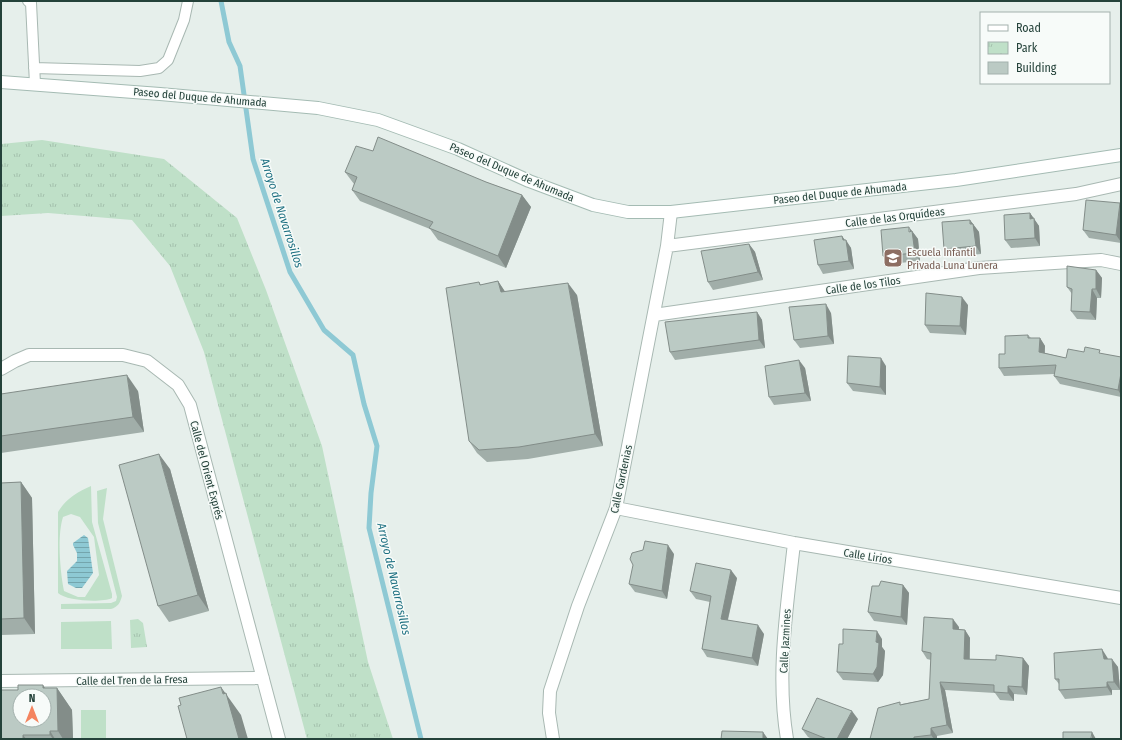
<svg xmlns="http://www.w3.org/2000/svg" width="1122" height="740" font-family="'Fira Sans Condensed',sans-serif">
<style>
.grass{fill:#bfe0c8;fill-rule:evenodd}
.park{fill:url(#park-tufts)}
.water{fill:url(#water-rules)}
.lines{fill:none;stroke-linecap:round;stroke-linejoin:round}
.stream{stroke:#8ec9d4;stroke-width:5}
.lane-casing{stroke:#a8b8b2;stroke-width:12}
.street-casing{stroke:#a8b8b2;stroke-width:14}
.secondary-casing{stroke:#a4bbb3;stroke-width:14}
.lane{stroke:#fff;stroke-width:10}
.street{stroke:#fff;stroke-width:12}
.secondary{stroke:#fff;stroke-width:12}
.wall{fill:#a1aea9}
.shaded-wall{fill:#838d89}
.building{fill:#bbcac4;stroke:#838d89;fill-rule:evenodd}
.labels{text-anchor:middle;stroke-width:3;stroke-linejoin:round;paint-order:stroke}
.street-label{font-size:11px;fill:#24423a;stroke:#f7fbf9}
.education-label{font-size:11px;fill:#785e54;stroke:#f7fbf9;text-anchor:start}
.water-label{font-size:12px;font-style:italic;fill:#1c6f80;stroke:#f7fbf9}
</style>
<defs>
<pattern id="park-tufts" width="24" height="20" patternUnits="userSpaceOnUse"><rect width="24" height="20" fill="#bfe0c8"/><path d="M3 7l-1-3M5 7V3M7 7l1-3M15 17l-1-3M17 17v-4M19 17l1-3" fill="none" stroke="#a4c1ad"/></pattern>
<pattern id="water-rules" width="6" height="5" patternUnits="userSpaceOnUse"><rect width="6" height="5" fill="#8ec9d4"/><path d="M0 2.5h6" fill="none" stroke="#74a5ad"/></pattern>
</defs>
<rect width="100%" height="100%" fill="#e6efeb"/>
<path class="grass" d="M91 486 92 522 112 594V598C102 603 66 601 58 593V512C66 499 77 492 91 486ZM71 514 80 517 94 537 99 575 85 597H78L64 591C60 571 57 536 63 517Z
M107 488 103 519 122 596C120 603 118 607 111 609H61V604L111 603 116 601 117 597 98 523 97 491Z
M111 621 112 649H61V622Z
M81 710H106V739H81Z"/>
<path class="park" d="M42 140 164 159 237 218 266 290 322 446 368 662 393 739H307L204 352 170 266 132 220 48 213 1 216V144Z
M138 619 143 623 147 647 131 648 130 620Z"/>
<path class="water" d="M84 535 88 538 93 573 82 588H76L68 584 67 571 77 561V553L73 545V543Z"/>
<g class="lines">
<path class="stream" d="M221 1 229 42 240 66 253 159 290 272 324 330 353 355 364 404 377 446 371 493 369 528 421 739"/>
<g class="lane-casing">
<path id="lane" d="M28 1 31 3 35 84
M34 68 140 71 159 68 168 60 184 20 188 1"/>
</g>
<g class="street-casing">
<path id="street" d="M667 246 1076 194 1121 184
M654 315 979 268 1101 260 1121 264
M1 369 15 361 29 355H123L147 361 178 385 190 405 279 739
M616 508 794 543 1121 598
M1 681 263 678
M553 739 549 713 550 691 578 606 616 508 667 246 671 212
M787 739C776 674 787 608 794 543"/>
</g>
<g class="secondary-casing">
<path id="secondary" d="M1 82 160 94 318 108 378 120 458 149 529 181 593 205 628 212H671L956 180 1121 155"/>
</g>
<use href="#lane" class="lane"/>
<use href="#street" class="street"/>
<use href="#secondary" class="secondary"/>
</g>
<path class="wall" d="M373 151 486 182 522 195 531 207 506 268 438 240 430 229 360 201 352 190 354 184 345 172Z
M1120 203 1121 204V243L1089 238 1083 230Z
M1030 213 1039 226 1040 246 1011 248 1005 240Z
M970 220 979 232 981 254 950 257 944 249Z
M912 231 918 239 920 261 889 264 883 256Z
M842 236 851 248 854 269 823 274 818 265Z
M749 244 755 252 763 280 713 290 708 282Z
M1096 270 1102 278 1101 298H1097L1096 320 1077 319 1071 311 1072 294 1067 287Z
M498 281 505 292 577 295 603 446 528 459 487 462 477 453 469 441 479 282 481 285Z
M968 305 966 335 930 333 925 325Z
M757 312 762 320 765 348 675 360 670 352Z
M831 313 834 344 800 348 794 340Z
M1028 335 1031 338H1040L1045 346V353L1066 358 1102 354 1121 357V397L1060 384 1054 376V374L1004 376 999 368 1005 354Z
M886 366V395L853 391 847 383Z
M805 368 811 401 774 405 769 397Z
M138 391 144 432 1 453V394Z
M170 469 209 611 169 622 158 606Z
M21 482 32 498 35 634 1 635V483Z
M674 554 667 599 635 592 629 584Z
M737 578 728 620 764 634 758 666 707 657 702 649 710 602 696 599 690 591Z
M903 585 909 593 907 625 874 621 868 612 879 586Z
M959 627V629L965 630 970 638V659L996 660 1023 658 1029 666 1027 695 1014 694V701L1000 700 995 693 945 690 953 733 937 736V739H870L902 704 929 699 931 660 927 659 922 651Z
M882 639V647L885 651 883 675 878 682 843 680 837 672Z
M1107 657 1108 659 1118 667 1120 690H1112V695L1065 699 1059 690V684L1055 679Z
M45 688H57L72 710 73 739H1L18 690Z
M858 719 847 739H812L808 737 802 729Z"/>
<path class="shaded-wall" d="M522 195 531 207 506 268 498 256Z
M1120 203 1121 204V242L1116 235Z
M1030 213 1039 226 1040 246 1035 238 1030 219Z
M970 220 979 232 981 254 976 246Z
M909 227 918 239 920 261 915 253Z
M842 236 846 242V240L851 248 854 269 849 261Z
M749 244 755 252 763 280 758 272Z
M1096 270 1102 278 1101 298 1096 289Z
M498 281 506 293 501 292Z
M568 283 577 295 603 446 595 434Z
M1092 289 1097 298 1096 320 1090 312Z
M962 297 968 305 966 335 960 326Z
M826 304 831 313 834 344 828 336Z
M757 312 762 320 765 348 759 340Z
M1040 338 1045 346 1044 360 1039 352Z
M881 358 886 366V395L880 387Z
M799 360 805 368 811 401 805 393Z
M1121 373V395L1118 390Z
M127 375 138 391 144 432 133 417Z
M159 454 170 469 209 611 198 595Z
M21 482 32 498 35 634 24 618Z
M668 545 674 554 667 599 662 591Z
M731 570 737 578 726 627 721 619Z
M903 585 909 593 907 625 901 617Z
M953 619 959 627 958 637 953 629Z
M758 625 764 634 758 666 752 658Z
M965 630 970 638 969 667 964 659Z
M877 631 882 639V647L885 651 883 675 878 682 873 674Z
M1102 649 1107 657 1110 667 1104 659Z
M1023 658 1029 666 1027 695 1022 687Z
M1112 659 1118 667 1120 690 1114 682Z
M940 682 945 690 953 733 947 725Z
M1107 682 1112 690V695L1107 687Z
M43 685 57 706V688L72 710 73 739H63L58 731 43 688Z
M1008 686 1014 694V701L1008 693Z
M221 687 241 715 248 739H239Z
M852 711 858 719 847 739H837Z
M931 728 937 736V739H934L931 735Z
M50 731 55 739H53L50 735Z
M763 732 768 739H763Z
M1092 732 1096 739H1092Z
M23 735 26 739H23Z"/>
<path class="building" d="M378 137 486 182 522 195 498 256 429 228 433 222 352 190 357 177 345 172 356 146 373 151Z
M1086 200 1120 203 1116 235 1083 230Z
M1030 213V219L1034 218 1035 238 1005 240 1004 215Z
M970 220V224H973L976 246 944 249 942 222Z
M909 227V232L912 231 915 253 883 256 881 230Z
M842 236 843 240H846L849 261 818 265 814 240Z
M749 244 758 272 708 282 701 251Z
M1067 266 1096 270V289H1092L1090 312 1071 311 1072 289 1067 287Z
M498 281 501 292 568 283 595 434 519 447 479 450 469 441 446 288 479 282 480 285Z
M926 293 962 297 960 326 925 325Z
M826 304 828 336 794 340 789 307Z
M757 312 759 340 670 352 665 322Z
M1028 335V338H1040L1039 352 1066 358 1068 349 1084 352 1085 347 1100 350 1099 353 1121 357V373L1118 390 1054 376 1056 365 999 368V354H1005V336Z
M848 356 881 358 880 387 847 383Z
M799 360 805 393 769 397 765 366Z
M127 375 133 417 1 436V394Z
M159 454 198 595 158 606 119 465Z
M21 482 24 618 1 619V483Z
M645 541 668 545 662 591 629 584 633 565 630 559 632 553 643 550Z
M696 563 731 570 721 619 758 625 752 658 702 649 711 596 690 591Z
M881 581 903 585 901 617 868 612 872 586H879Z
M924 617 953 619V629L965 630 964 659 996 660V655L1023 658 1022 687 1008 686V693L994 692V685L940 682 947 725 931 728V735L914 737V739H870L878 708 900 702V705L929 699 931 653 922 651Z
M843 629 877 631 876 642 879 643 877 667 873 674 837 672 839 644H843Z
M1102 649 1104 659H1112L1114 682H1107V687L1059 690V679H1055L1054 653Z
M18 685H43V688H57L58 731H50V735H23V739H1V690H18ZM20 696H44V720H20Z
M221 687 223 694 226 693 239 739H187L178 706 181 705 179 698Z
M817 698 852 711 837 739H827L802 729Z
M722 731 763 732V739H721Z
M1063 732H1092L1091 738 1093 739H1063Z"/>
<defs>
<g id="school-square" transform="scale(1)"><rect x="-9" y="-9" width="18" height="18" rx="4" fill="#8d6e63" stroke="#f7fbf9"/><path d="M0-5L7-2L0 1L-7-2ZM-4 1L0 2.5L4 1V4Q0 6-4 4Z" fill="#fff"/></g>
</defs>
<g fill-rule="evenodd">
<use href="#school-square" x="893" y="258"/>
</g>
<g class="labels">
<g class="street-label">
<text transform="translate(200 97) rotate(5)" y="4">Paseo del Duque de Ahumada</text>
<text transform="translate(512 172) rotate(23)" y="4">Paseo del Duque de Ahumada</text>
<text transform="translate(840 193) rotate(-6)" y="4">Paseo del Duque de Ahumada</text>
<text transform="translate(895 217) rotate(-7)" y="4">Calle de las Orquídeas</text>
<text transform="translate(863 285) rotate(-8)" y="4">Calle de los Tilos</text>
<text transform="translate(207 470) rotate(75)" y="4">Calle del Orient Exprés</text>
<text transform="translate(621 479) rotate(-78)" y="4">Calle Gardenias</text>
<text transform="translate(868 556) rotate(9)" y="4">Calle Lirios</text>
<text transform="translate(785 641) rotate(-87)" y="4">Calle Jazmines</text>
<text transform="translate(132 680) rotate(-1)" y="4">Calle del Tren de la Fresa</text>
</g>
<g class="education-label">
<text x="907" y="256">Escuela Infantil<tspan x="907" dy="13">Privada Luna Lunera</tspan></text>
</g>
<g class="water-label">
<text transform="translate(282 213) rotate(72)" y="4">Arroyo de Navarrosillos</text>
<text transform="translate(394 579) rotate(77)" y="4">Arroyo de Navarrosillos</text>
</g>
</g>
<rect width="1122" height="740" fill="none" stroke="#24423a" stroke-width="4"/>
<rect x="980" y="12" width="130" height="72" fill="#f7fbf9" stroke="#a3b1ad"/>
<rect x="988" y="25" width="20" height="6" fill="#ffffff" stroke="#a3b1ad"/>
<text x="1016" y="32" font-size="12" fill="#24423a">Road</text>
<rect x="988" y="42" width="20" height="12" fill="url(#park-tufts)" stroke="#a3b1ad"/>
<text x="1016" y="52" font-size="12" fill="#24423a">Park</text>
<rect x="988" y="62" width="20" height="12" fill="#bbcac4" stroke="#a3b1ad"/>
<text x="1016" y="72" font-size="12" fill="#24423a">Building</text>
<g transform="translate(32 708)"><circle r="19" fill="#f7fbf9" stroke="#a3b1ad"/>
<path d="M0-3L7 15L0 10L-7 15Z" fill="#f4845f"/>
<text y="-6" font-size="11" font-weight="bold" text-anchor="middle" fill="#24423a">N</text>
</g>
</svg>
